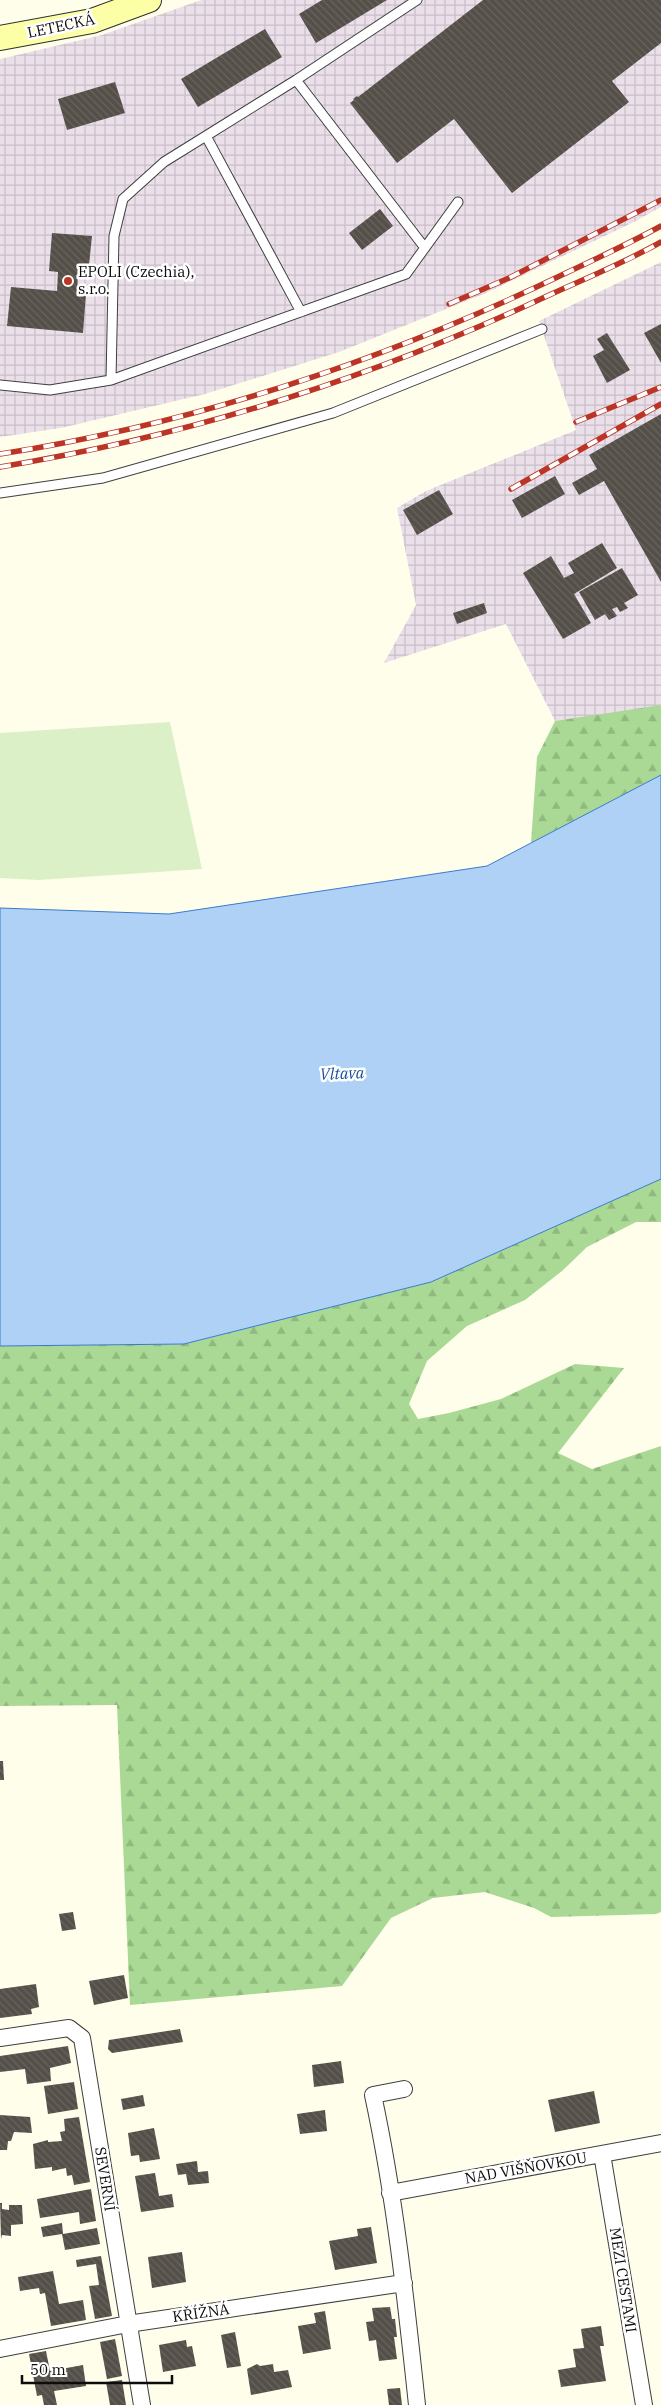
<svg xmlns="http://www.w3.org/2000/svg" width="661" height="2405" font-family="'IBM Plex Serif',serif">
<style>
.industrial{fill:url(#industrial-grid)}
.forest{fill:url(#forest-firs)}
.pitch{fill:#dcf0c7}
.water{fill:#b0d1f6;stroke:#377bcc}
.building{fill:url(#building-back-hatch)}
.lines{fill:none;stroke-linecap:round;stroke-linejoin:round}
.lane-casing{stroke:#3f3f3f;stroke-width:11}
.street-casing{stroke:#3f3f3f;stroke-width:18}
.secondary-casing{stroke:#2e2e2e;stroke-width:26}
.lane{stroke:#fff;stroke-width:9}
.street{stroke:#fff;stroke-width:16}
.secondary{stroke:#fcffa6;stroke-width:24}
.rail-casing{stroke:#bb3425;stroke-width:5.5}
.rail{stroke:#fff;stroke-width:4;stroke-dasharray:11;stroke-linecap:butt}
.poi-dot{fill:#bb3425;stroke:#fff;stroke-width:2}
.labels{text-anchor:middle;stroke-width:5;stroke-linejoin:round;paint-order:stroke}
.street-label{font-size:15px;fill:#0c0c0c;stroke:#fff}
.poi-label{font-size:15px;fill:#0c0c0c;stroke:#fff;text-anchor:start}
.water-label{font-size:16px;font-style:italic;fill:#164e9c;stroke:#fff}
</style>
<defs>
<pattern id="industrial-grid" width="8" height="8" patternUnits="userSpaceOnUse" patternTransform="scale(1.25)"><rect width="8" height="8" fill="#ebe0ea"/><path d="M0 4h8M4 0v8" fill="none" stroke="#c8bfc8"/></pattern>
<pattern id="forest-firs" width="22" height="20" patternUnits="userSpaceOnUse" patternTransform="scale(1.25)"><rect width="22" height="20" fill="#a9d994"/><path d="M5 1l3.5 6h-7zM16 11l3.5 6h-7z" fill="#90b97e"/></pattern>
<pattern id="building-back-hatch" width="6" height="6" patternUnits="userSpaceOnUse" patternTransform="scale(1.25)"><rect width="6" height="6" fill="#544f48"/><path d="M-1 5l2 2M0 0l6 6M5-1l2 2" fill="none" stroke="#68645e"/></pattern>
</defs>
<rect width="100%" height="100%" fill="#fffeeb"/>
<path class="industrial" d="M201 0H661V207L636 221 486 293 339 352 205 394 61 428 0 437V59L102 35Z
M661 262V753L588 786 506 624 384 663 416 605 397 508 426 491 576 430 539 321Z"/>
<path class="forest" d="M661 705V775L531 843 537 757 555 721Z
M661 1179V1222H636L587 1247 562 1271 525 1300 467 1326 427 1361 409 1404 418 1419 449 1413 501 1399 575 1364 624 1368 558 1453 592 1469 661 1446V1912L656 1914 551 1917 534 1908 485 1892 433 1898 391 1918 342 1986 130 2005 117 1705 0 1706V1346L184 1344 431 1282Z"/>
<path class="pitch" d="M170 722 202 869 39 880 0 878V733Z"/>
<path class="water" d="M661 775V1179L431 1282 184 1344 0 1346V908L169 914 487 866Z"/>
<path class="building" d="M322 0H387L316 43 299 14Z
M483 0H661V43L612 81 629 102 512 193 454 119 397 163 350 103 354 100 353 99 357 96 358 97Z
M265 29 282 57 198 107 181 79Z
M115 82 125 113 67 130 58 99Z
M380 209 393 226 362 250 349 233Z
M52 233 92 236 88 275 78 274 77 292 86 294 83 333 7 326 11 287 57 291 58 272 49 271Z
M661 324V363L644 333Z
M607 333 630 370 607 383 593 356 604 350 597 339Z
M661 414V582L604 481 579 495 572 483 597 469 589 455Z
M555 476 565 494 522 518 512 500Z
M439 490 453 514 417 535 403 510Z
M602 543 617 568 574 594 591 623 563 639 523 573 551 556 564 578 574 573 568 563Z
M622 568 638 595 624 603 628 608 620 612 617 607 612 609 617 616 609 620 605 614 595 620 579 592Z
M484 603 487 613 457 624 453 613Z
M0 1761H3L4 1780H0Z
M73 1912 76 1929 62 1931 59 1914Z
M124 1975 128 1998 94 2005 89 1981Z
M36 1984 39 2007 31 2009 32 2014 0 2018V1989Z
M180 2029 183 2042 112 2053 108 2049 109 2040Z
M68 2046 71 2063 50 2068 51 2081 27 2084 25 2069 0 2072V2056Z
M341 2061 344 2083 314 2087 312 2065Z
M74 2082 78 2109 48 2114 44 2086Z
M594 2091 600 2123 555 2132 548 2100Z
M143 2095 145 2106 123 2110 121 2099Z
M325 2110 327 2131 300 2134 297 2114Z
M0 2115 30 2117 32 2133 14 2132 11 2141H8L7 2150H0Z
M79 2117 90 2182 74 2185 72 2175 67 2176 66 2168 52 2171V2167L35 2169 33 2144 48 2140V2142L62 2141 60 2132 65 2131 64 2119Z
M154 2128 160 2159 140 2162 139 2155 131 2156 128 2133Z
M197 2161 198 2172 208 2171 209 2183 188 2185 186 2174 178 2175 176 2164Z
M155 2173 159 2196 172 2194 174 2207 141 2212 135 2176Z
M91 2189 96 2221 80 2224 79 2212 40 2218 37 2199Z
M0 2203H2V2209L9 2210V2205H22L23 2224 11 2225V2236L2 2235 1 2239Z
M62 2223 63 2234 97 2228 100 2244 65 2250 62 2234 43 2237 41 2227Z
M371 2227 377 2263 335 2270 329 2241 358 2236 357 2229Z
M182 2252 186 2282 152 2288 148 2257Z
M101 2256 112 2316 95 2319 89 2286 99 2285 96 2264 77 2267 76 2260Z
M53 2271 59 2304 83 2300 86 2320 51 2326 45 2293 40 2294 39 2288 20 2291 18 2277Z
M390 2307 392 2319H395L397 2337H394L397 2359 379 2361 376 2340 369 2341 366 2322 374 2321 372 2308Z
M325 2311 331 2349 303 2354 298 2326 316 2323 314 2313Z
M601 2326 604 2346H600L606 2381 561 2387 558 2370 576 2367 573 2349 584 2348 581 2329Z
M235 2332 241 2366 227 2368 221 2335Z
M115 2339 122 2376 107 2379 100 2342Z
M186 2340 187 2347 192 2346 196 2366 163 2372 159 2345Z
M46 2351 50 2371 83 2365 86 2386 54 2391 57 2405H44L42 2395 37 2396 29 2354Z
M257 2364 260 2366 273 2364 274 2372 288 2370 292 2387 251 2395 247 2369Z
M122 2380 126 2405H110L106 2382Z
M400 2388 402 2405H389L387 2389Z"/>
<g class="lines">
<g class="lane-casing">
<path id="lane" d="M296 80 425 248
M206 136 301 312
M111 380 406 274 458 202
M0 385 50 390 111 380 114 236 123 199 164 162 296 80 417 0
M0 493 103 478 333 413 542 329"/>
</g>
<g class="street-casing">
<path id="street" d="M0 2038 69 2028 82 2038 142 2405
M404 2089 373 2095C395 2197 406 2301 417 2405
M602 2154 644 2405
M390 2193 661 2143
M0 2349 128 2324 404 2283"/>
</g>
<g class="secondary-casing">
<path id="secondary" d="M0 38 92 21 149 0"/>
</g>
<use href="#lane" class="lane"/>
<use href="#street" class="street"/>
<use href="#secondary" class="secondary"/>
<g class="rail-casing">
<path id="rail" d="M449 304 509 278 661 200
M576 422 661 387
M0 454C198 423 386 360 566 273 598 258 630 243 661 226
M0 467C189 436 372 378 545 297 584 279 624 263 661 242
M511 489 661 404"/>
</g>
<use href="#rail" class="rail"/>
</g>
<circle class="poi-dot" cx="68" cy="281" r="5"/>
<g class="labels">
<g class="street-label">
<text transform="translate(61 26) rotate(-12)" y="5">LETECKÁ</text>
<text transform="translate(526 2168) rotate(-10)" y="5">NAD VIŠŇOVKOU</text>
<text transform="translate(105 2179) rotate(81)" y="5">SEVERNÍ</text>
<text transform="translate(623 2280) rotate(81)" y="5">MEZI CESTAMI</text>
<text transform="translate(201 2313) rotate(-8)" y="5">KŘÍŽNÁ</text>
</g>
<g class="poi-label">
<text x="78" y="277">EPOLI (Czechia),<tspan x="78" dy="17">s.r.o.</tspan></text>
</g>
<g class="water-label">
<text transform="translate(342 1073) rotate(-2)" y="6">Vltava</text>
</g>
</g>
<path d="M22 2375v8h150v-8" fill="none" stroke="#0c0c0c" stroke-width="2.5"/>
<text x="30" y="2375" font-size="15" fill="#0c0c0c" stroke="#ffffff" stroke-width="4" paint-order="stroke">50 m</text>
</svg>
